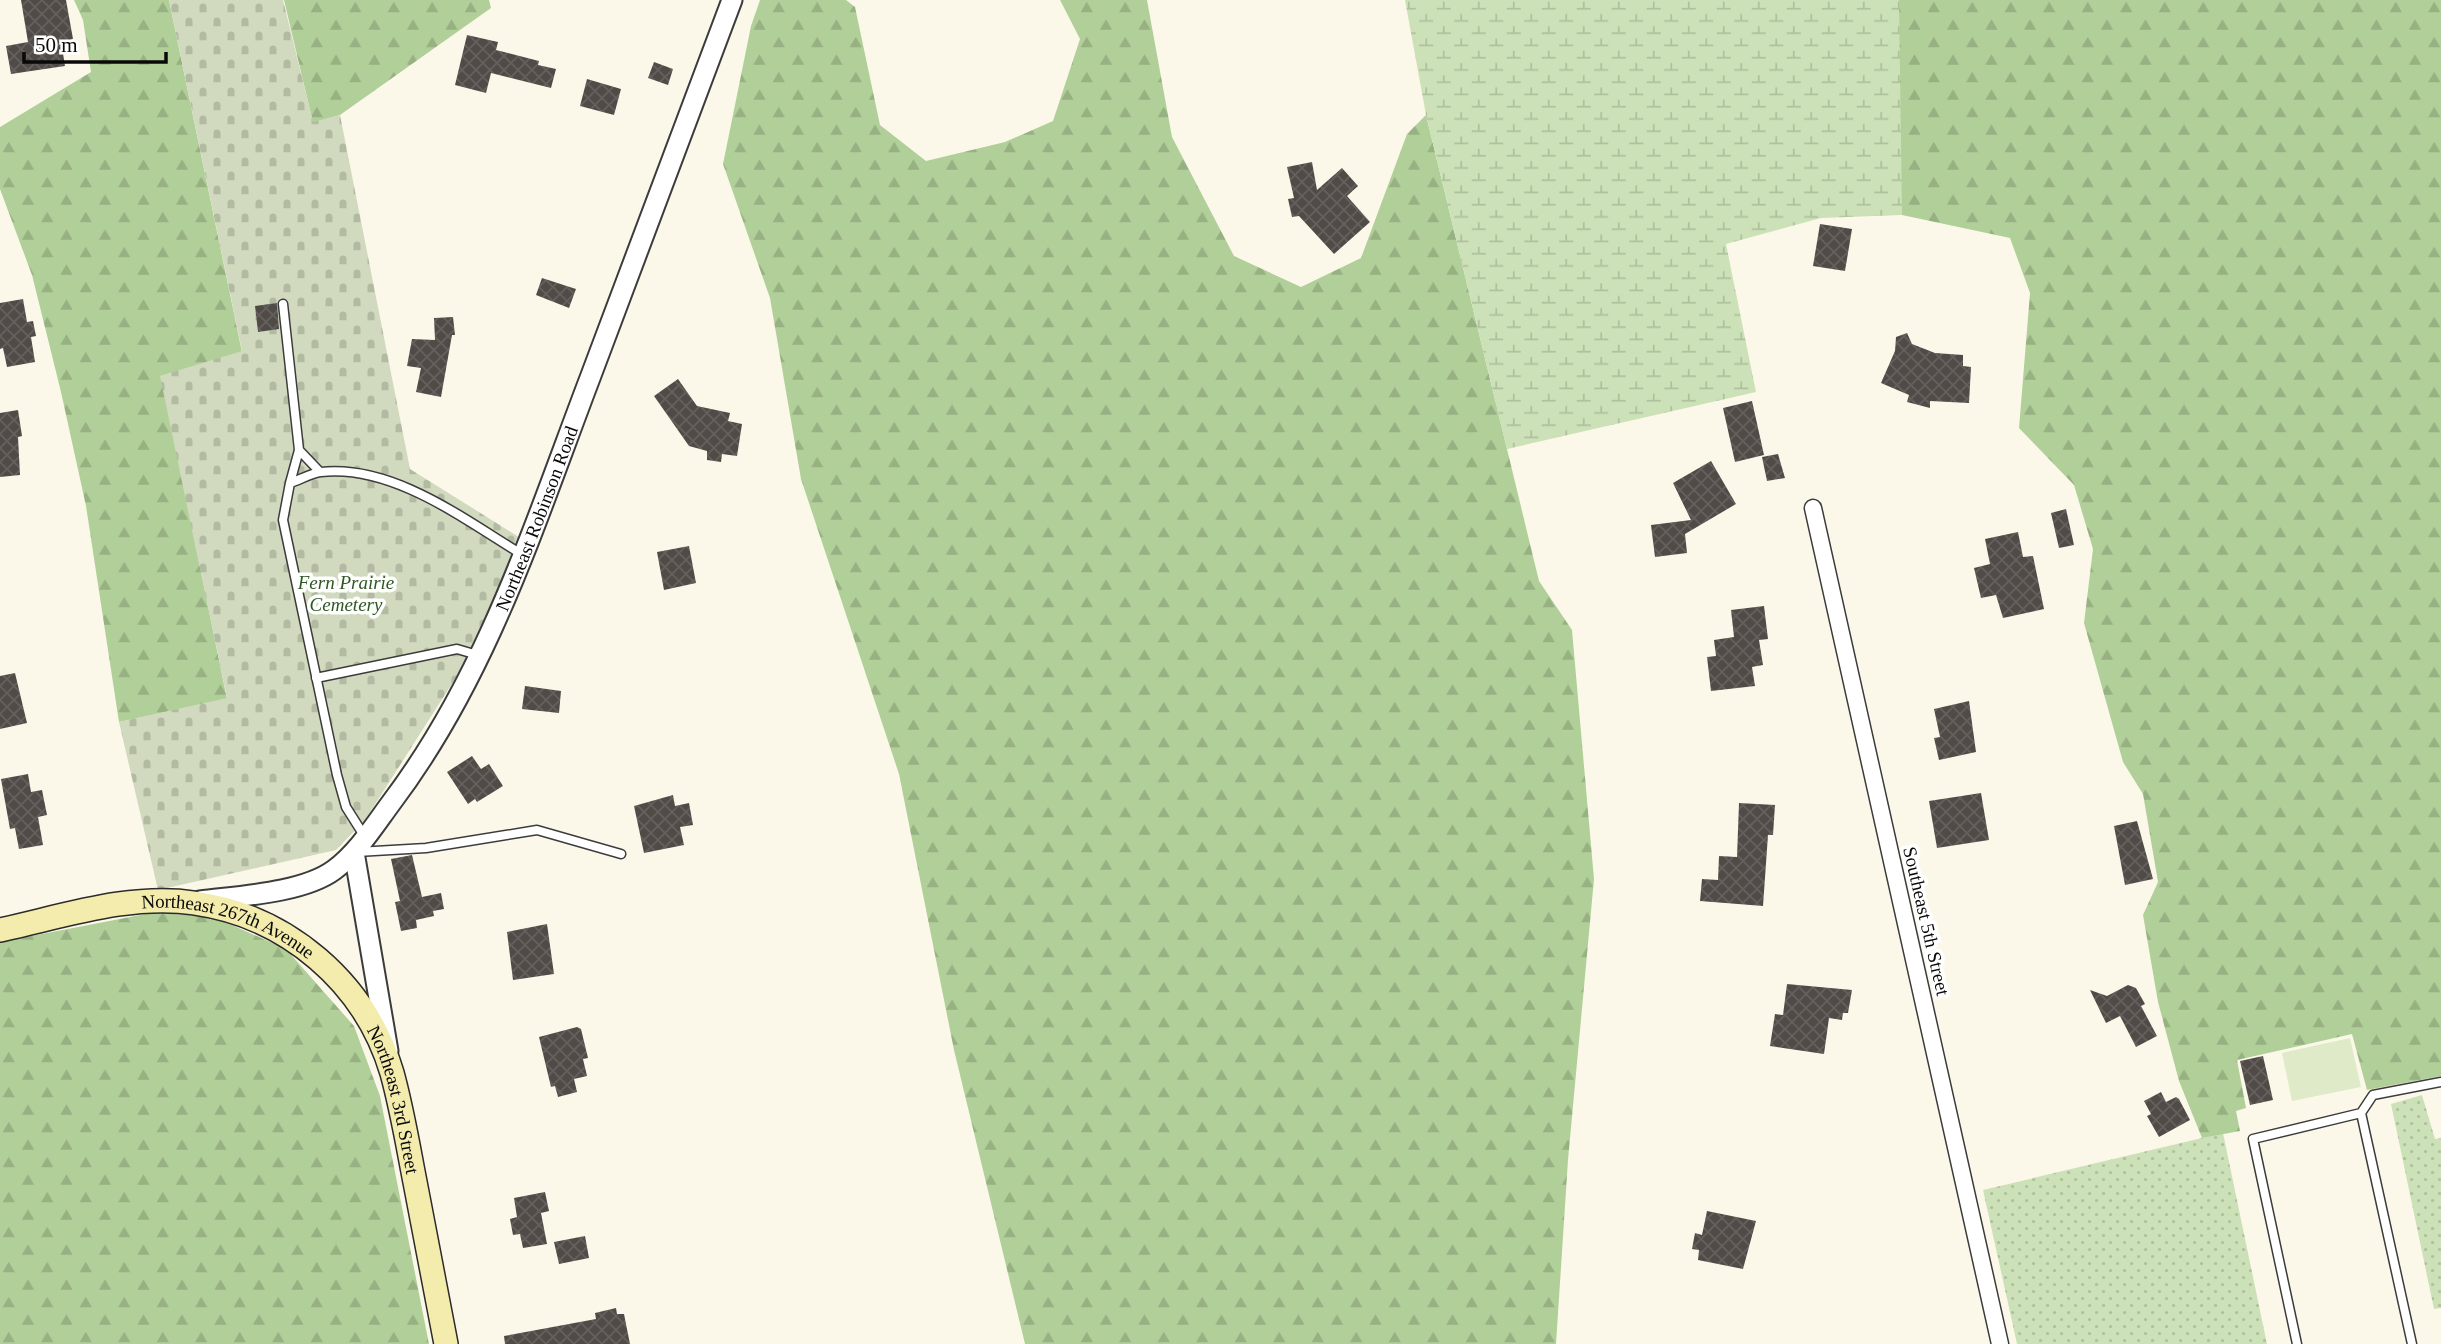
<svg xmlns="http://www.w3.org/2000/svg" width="2441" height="1344" font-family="'Times New Roman',serif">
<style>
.grass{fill:url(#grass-dots)}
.forest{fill:url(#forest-firs)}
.wetland{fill:url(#wetland-marsh)}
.cemetery{fill:url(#cemetery-stones)}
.pitch{fill:#deeac8}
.building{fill:url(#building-cross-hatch)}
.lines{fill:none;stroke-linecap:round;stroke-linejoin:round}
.service-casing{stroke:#3c3c3c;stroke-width:11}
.minor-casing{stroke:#3c3c3c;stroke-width:19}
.tertiary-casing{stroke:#3c3c3c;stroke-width:23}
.secondary-casing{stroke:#2b2b2b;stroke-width:26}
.service{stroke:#fff;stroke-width:8}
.minor{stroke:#fff;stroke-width:16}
.tertiary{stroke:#fff;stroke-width:19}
.secondary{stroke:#f4ecac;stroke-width:23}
.labels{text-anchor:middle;stroke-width:7;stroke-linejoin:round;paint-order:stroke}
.street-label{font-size:19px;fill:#090909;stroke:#fff}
.park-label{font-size:19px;font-style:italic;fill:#2e5724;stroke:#fff}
</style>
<defs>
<pattern id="grass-dots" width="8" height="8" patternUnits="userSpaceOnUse" patternTransform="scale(1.75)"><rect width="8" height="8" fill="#cde1b8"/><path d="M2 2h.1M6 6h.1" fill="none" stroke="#afc09d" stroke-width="1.8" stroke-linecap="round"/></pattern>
<pattern id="forest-firs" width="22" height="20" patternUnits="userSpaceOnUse" patternTransform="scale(1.75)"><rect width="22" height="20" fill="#b1d099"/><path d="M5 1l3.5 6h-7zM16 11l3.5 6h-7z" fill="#97b182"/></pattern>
<pattern id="wetland-marsh" width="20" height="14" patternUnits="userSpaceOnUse" patternTransform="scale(1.75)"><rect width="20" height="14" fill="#cde1b8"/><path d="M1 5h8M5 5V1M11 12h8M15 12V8" fill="none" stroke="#afc09d"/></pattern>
<pattern id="cemetery-stones" width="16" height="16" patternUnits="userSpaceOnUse" patternTransform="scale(1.75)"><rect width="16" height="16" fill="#d1dabe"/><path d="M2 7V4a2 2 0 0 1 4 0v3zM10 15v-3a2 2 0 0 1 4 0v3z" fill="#b2baa2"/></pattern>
<pattern id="building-cross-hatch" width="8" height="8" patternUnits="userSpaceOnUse" patternTransform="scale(1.75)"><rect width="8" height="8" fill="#504b47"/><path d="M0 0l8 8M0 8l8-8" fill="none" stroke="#64605d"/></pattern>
</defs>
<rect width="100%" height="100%" fill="#fcf8e9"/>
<path class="grass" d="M2422 1095 2435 1139 2441 1138V1308L2434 1309 2391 1104Z
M2223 1133 2267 1344H2017L1983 1190Z"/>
<path class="forest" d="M74 0H169L242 352 161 376 227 699 119 722 86 506 61 392 32 275 0 189V127L91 72 83 20Z
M284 0H489L491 8 340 115 313 123Z
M760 0H846L855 7 880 125 926 161 1005 142 1053 121 1080 39 1060 0H1147L1172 137 1234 256 1301 287 1361 258 1407 134 1426 115 1539 581 1572 630 1594 879 1568 1160 1556 1344H1025L954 1050 899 774 801 479 770 298 723 164 751 26Z
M1897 0H2441V1076L2367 1090 2352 1034 2237 1060 2246 1108 2236 1111 2240 1131 2202 1138 2179 1081 2158 1002 2143 915 2158 882 2143 794 2123 762 2084 623 2093 549 2074 485 2019 428 2030 293 2010 238 1902 215 1890 68Z
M156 912 216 918 286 949 354 1026 380 1096 429 1344H0V942Z"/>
<path class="wetland" d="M1405 0H1899L1902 215 1821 218 1726 244 1756 392 1507 449 1426 115Z"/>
<path class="cemetery" d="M169 0H283L313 122 340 115 410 469 522 539 469 657 365 820 336 850 158 890 119 722 227 698 160 376 242 351Z"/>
<path class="pitch" d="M2350 1038 2361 1087 2292 1101 2282 1053Z"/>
<path class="building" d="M21 0H66L73 39 61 41 65 66 11 74 6 46 28 42Z
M467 35 498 42 496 50 539 61 538 65 556 69 551 88 491 73 486 93 455 85Z
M654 62 673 69 668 85 648 78Z
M587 79 621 89 614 115 580 106Z
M1312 162 1317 190 1342 168 1358 186 1347 196 1370 222 1334 254 1299 216 1292 217 1288 199 1294 198 1287 167Z
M1820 224 1852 229 1845 271 1813 266Z
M542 278 576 289 569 308 536 295Z
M23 299 27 322 33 321 36 336 31 337 35 362 7 367 3 348 0 349V303Z
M277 303 279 329 258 332 255 306Z
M453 317 455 335H452L441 397 416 392 421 368 407 366 412 339 435 340 434 318Z
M1907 333 1912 344 1935 353 1963 355V366L1971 367 1969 403 1930 401V408L1907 402 1909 395 1881 383 1895 351 1896 337Z
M678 379 697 406 730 413 728 421 742 424 737 456 722 454 721 462 707 460V451L689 446 654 396Z
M1752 401 1764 455 1735 462 1723 408Z
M18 410 22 436 18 437 20 475 0 477V413Z
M1778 454 1785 478 1767 481 1762 457Z
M1711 461 1736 504 1685 534 1687 553 1655 557 1651 525 1691 520 1673 483Z
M2066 509 2074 545 2059 548 2051 513Z
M2018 532 2023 557 2033 556 2044 609 2003 618 1996 595 1981 598 1974 568 1990 564 1985 539Z
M689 546 696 583 664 590 657 552Z
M1764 606 1768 639 1759 640 1763 665 1752 667 1755 686 1711 691 1707 657 1716 656 1714 640 1734 637 1731 610Z
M15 673 27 723 0 729V676Z
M525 686 561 691 559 713 522 709Z
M1969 701 1976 752 1939 760 1934 738 1940 737 1934 709Z
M472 756 481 769 489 764 503 786 477 802 475 799 468 804 447 772Z
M28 774 31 792 42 790 47 815 38 817 43 845 19 849 15 828 10 829 1 779Z
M1981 793 1989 840 1937 848 1929 801Z
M673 795 675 806 689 803 693 825 680 827 684 845 644 853 634 806Z
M1739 803 1775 805 1773 835H1768L1763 906 1700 901 1702 879 1718 880 1719 856 1737 857Z
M2137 821 2153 879 2125 885 2114 826Z
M412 855 422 897 441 893 444 909 433 911 434 916 416 920 417 928 401 931 395 902 400 901 391 859Z
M547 924 554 974 513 980 507 932Z
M1787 984 1852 990 1848 1013H1843L1842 1020 1829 1018 1824 1054 1770 1046 1775 1014 1783 1015Z
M2128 985 2136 988 2145 1004 2141 1006 2157 1036 2136 1047 2120 1016 2106 1023 2090 990 2107 996Z
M577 1027 581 1029 588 1058 583 1059 587 1076 574 1079 577 1092 558 1097 555 1086 551 1087 539 1037Z
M2263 1056 2273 1100 2250 1105 2240 1061Z
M2161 1092 2166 1102 2176 1097 2179 1099 2190 1120 2159 1137 2147 1116 2151 1114 2144 1101Z
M545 1192 549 1211 541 1213 547 1244 523 1248 520 1234 513 1235 510 1219 517 1217 514 1198Z
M1707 1211 1756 1221 1743 1269 1698 1260 1699 1250 1692 1249 1695 1233 1702 1235Z
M585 1236 589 1258 559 1264 554 1242Z
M616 1308 617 1314H624L630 1344H505L504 1336 596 1319 595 1313Z"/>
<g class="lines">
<g class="service-casing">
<path id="service" d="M283 304 299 450 320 472
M290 483 299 450
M316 678 457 649 481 656
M365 837 346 807 337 775 283 520 290 483C300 480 311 473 321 472 393 464 465 520 523 555
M357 852 426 848 537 830 621 854
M2297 1344 2253 1139 2361 1113
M2412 1344 2361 1113 2373 1095 2441 1082"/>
</g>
<g class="minor-casing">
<path id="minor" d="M1813 508 2000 1344"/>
</g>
<g class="tertiary-casing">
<g id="tertiary">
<path d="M354 852 388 1051"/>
<path id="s1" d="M200 901C238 896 303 893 334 870 358 852 374 826 391 803 487 676 534 525 590 378 637 252 684 126 732 0"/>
</g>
</g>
<g class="secondary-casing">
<g id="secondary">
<path id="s2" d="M0 930C61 917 131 893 194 903 287 916 365 982 392 1073 402 1109 408 1146 415 1182 425 1236 436 1290 446 1344"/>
</g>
</g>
<use href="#service" class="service"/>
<use href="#minor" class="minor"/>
<use href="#tertiary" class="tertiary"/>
<use href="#secondary" class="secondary"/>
</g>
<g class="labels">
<g class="street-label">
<text dy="7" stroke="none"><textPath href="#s1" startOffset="548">Northeast Robinson Road</textPath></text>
<text transform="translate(1927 921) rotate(77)" y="7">Southeast 5th Street</text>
<text dy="7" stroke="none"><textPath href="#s2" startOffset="236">Northeast 267th Avenue</textPath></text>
<text dy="7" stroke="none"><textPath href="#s2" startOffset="499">Northeast 3rd Street</textPath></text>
</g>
<g class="park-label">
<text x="346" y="589">Fern Prairie<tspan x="346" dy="22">Cemetery</tspan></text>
</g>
</g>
<path d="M24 52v10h142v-10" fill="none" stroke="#090909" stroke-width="3.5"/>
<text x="35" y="52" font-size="21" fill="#090909" stroke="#ffffff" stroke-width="5" paint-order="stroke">50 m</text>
</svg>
